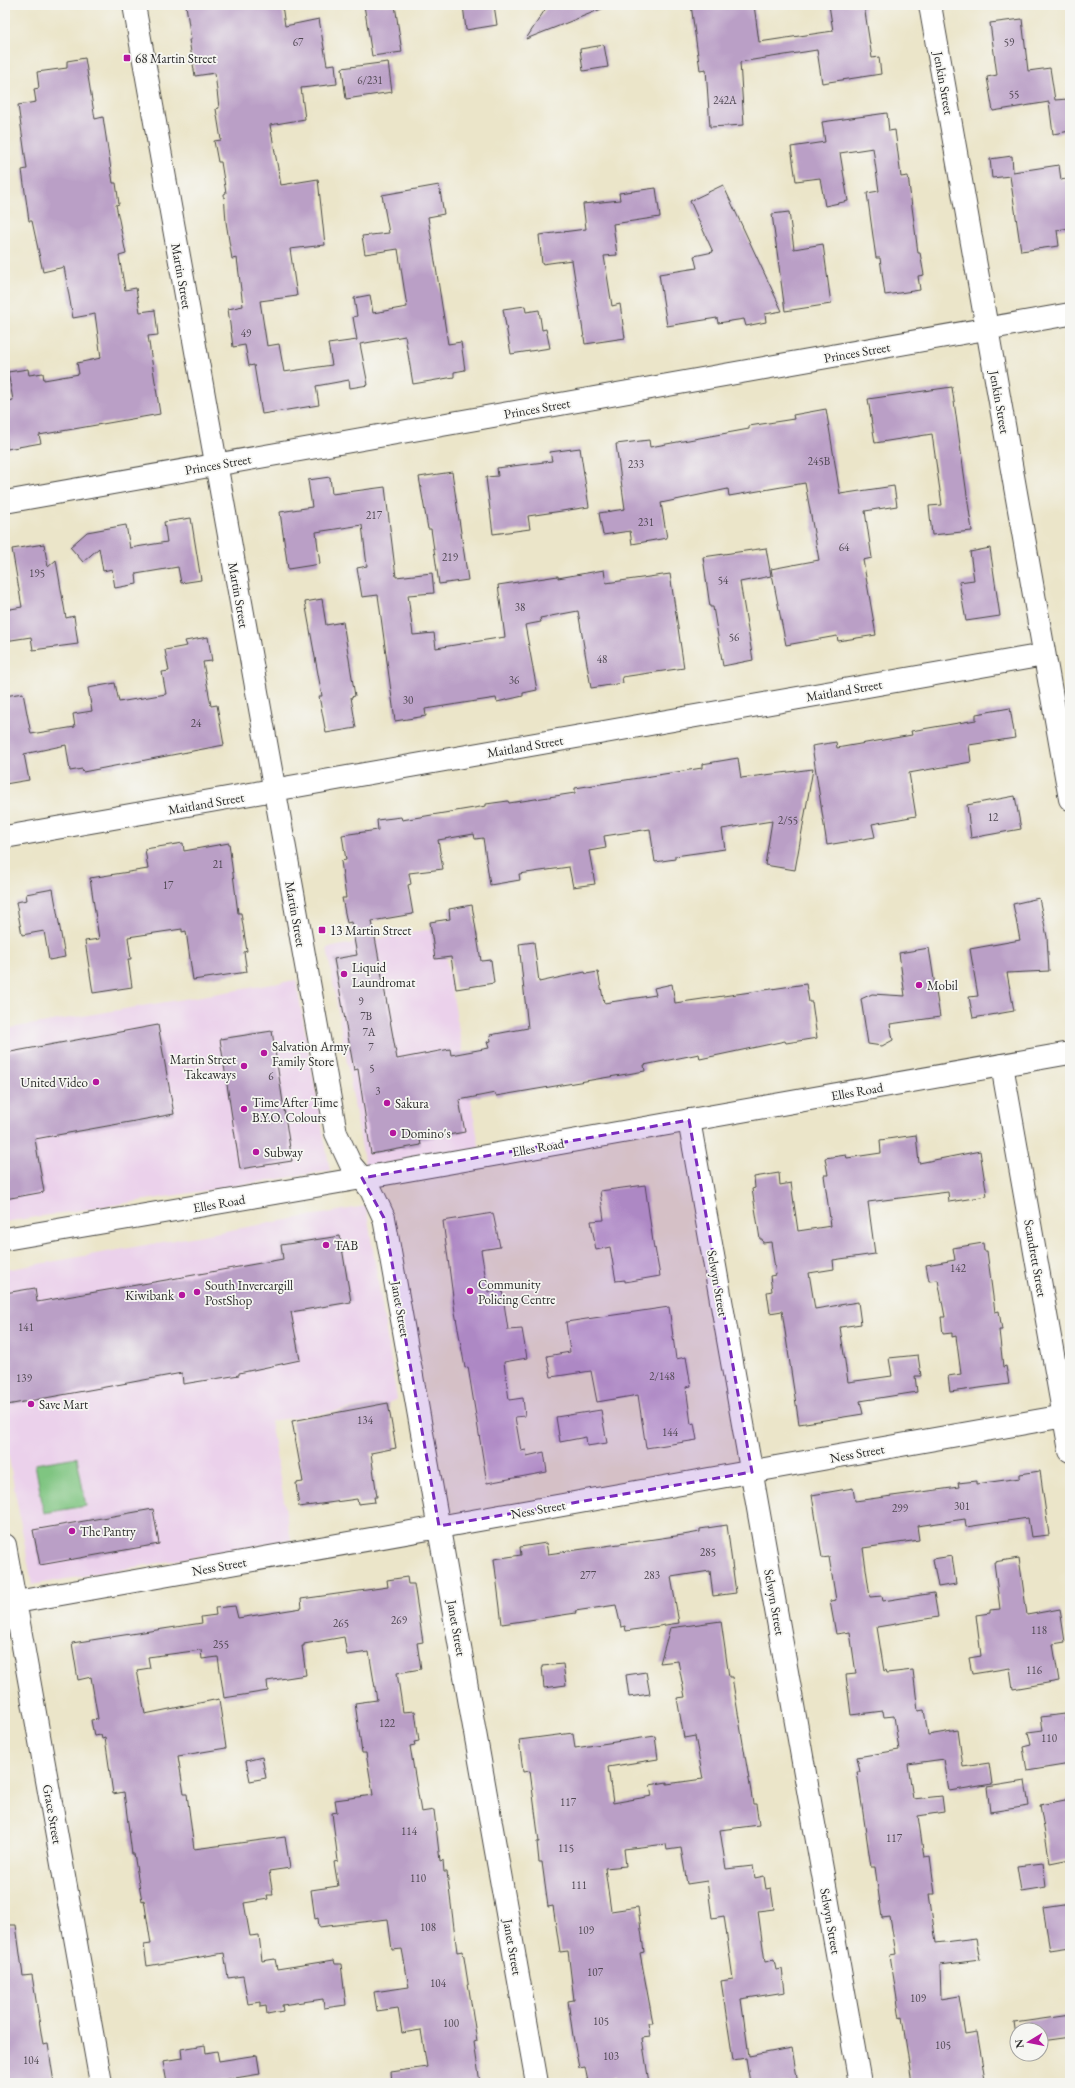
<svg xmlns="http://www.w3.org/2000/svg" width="1075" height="2088" font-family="'EB Garamond',serif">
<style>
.built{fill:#ebd1eb}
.green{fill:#7fc581;stroke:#557856}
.building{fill:#ba9fc6}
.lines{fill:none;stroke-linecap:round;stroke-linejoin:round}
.minor-casing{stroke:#484743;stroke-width:24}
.tertiary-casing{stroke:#484743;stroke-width:24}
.secondary-casing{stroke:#484743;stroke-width:24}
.minor{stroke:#fff;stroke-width:22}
.tertiary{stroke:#fff;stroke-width:22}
.secondary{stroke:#fff;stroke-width:22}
.marked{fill:#7b2cbf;fill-opacity:0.2;stroke:#7b2cbf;stroke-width:3;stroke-dasharray:8 5;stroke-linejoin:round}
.poi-dot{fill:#b5179e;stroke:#f6f6f2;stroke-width:1.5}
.labels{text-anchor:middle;stroke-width:3.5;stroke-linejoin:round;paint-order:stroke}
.number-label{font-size:11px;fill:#4f4852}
.poi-label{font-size:13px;fill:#2b2b2b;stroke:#f6f6f2;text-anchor:start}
.street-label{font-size:13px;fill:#2b2b2b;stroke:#f6f6f2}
</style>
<rect width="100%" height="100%" fill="#f6f6f2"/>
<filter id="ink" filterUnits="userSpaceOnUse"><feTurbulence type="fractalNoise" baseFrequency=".025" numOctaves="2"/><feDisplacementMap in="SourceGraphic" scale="8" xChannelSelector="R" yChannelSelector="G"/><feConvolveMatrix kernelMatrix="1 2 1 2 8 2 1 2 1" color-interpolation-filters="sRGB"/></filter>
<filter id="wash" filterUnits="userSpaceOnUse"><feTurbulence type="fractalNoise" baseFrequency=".012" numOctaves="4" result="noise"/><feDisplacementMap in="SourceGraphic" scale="16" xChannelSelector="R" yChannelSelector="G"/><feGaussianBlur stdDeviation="0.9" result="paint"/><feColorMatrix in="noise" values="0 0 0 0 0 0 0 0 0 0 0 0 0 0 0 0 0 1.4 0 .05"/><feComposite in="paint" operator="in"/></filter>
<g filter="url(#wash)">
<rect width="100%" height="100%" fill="#ebe5c9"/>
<path class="built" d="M441 927 480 1151 366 1172 327 948Z
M296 980 330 1171 5 1222V1029Z
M366 1206 397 1399 388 1403 270 1421 291 1540 32 1585 5 1436V1270Z"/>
<path class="green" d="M77 1457 86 1506 44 1513 35 1464Z"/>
<g id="blocks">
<path class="building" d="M186 5H282L285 26 319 19 327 65 335 64 337 84 301 88 305 119 270 125 281 185 318 179 325 245 290 249 297 296 260 301 267 346 279 344 284 372 332 365 328 344 357 340 353 317 357 316 354 298 370 295 373 313 407 307 398 249 365 254 362 236 389 233 382 195 439 185 444 214 428 217 448 344 461 342 465 370 454 372V377L413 384 405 336 360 344 368 385 350 388 349 380 316 386 319 405 262 414 254 365 249 366 245 345 233 347 228 309 243 306 237 258 232 259 226 222 224 194 226 193 221 162H218L214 141 221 140 216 109 219 108 215 73 195 76 189 40H191Z
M364 5H395L402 52 372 56Z
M463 5H494L497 25 466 30Z
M548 5H609V6L526 39Z
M691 5H754L759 42 833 31 829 5H864L872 58 879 57 881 74 822 83 817 50 740 62 744 125 710 127 706 69 700 70Z
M1022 19 1028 71 1050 68 1055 100 1068 99 1070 131 1053 134 1049 102 993 111 987 77 997 75 990 23Z
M604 45 608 67 583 71 580 49Z
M85 58 95 119 103 117 113 183H116L119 204 116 205 126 254 119 256 125 290 136 288 140 312 155 310 158 335 148 336 160 414 39 435 41 443 7 449 5 402 13 400 8 372 28 369 29 375 43 373 44 380 79 374 77 363 101 358 95 314 73 318 64 267 43 272 32 221H29L22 170 27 169 18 105 36 102 34 89 39 88 37 72 67 68V61Z
M388 62 392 92 346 99 342 68Z
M887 113 889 131 895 130 901 177 908 176 918 253H920L924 275 918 276 920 290 885 295 880 258H876L867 193 879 191 873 148 840 153 848 201 825 206 820 178 796 181 791 147 825 142 822 122Z
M1012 156 1013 172 1059 165 1061 180 1070 178V228L1057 230 1059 246 1021 251 1010 176 992 178 990 159Z
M723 185 782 311 765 314 766 322 746 326 744 319 718 323 717 318 667 326 659 274 697 268 694 256 713 252 690 201Z
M656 188 660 217 613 224 617 255 604 256 612 306 620 304 625 338 585 344 572 260 542 264 539 235 586 229 583 204 620 200 619 193Z
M789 212 794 249 823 244 831 304 785 311 772 214Z
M525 306 526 312 539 310 542 330 546 329 550 348 511 354 503 309Z
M952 387 972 531 932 535 929 506 942 505 932 434 875 443 868 399Z
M826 409 840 494 894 486 897 506 865 511 872 558 863 560 876 635 838 641 837 636 786 645 771 569 819 560 805 483 729 496 728 489 661 503 667 538 632 544 630 531 603 535 599 513 625 509 616 444 649 440 650 447 749 429V426L794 419 793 415Z
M580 448 589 507 528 516 530 529 493 534 486 477 498 476 497 468 552 461 550 452Z
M452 472 468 580 439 584 431 529H428L419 477Z
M330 477 332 494 385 487 396 577 432 573 434 593 408 595 413 635 434 633 436 648 505 637 498 585 558 576V578L604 570 606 583 670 574 684 668 622 677 623 683 591 688 578 611 540 618 541 622 525 625 537 690 523 693V696L497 702 496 698 425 709 426 716 395 721 378 595 362 597 357 568 367 566 362 525 316 532 320 564 288 569 280 512 312 507 308 480Z
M191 518 201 580 181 583 178 567 136 574 137 584 115 588 112 569 103 571 99 548 83 562 70 547 87 532 126 525 130 548 167 542 164 522Z
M44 544 48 567 56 560 66 618 74 616 78 644 33 650 31 637 5 641V610L22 607 12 549Z
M766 548 771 576 740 582 753 660 723 666 713 607H710L703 557Z
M990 548 1000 616 966 621 959 582 974 580 970 552Z
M322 599 326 625 343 622 355 696 351 697 356 728 326 733 319 696H322L305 602Z
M208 637 212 661 203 662 211 706 217 705 224 745 83 772 82 769 70 771 66 745 24 754 29 780 5 784V696L23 693 31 734 75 727 73 714 92 711 88 688 115 683 119 702 166 694 162 672 169 671 165 650 187 646 185 641Z
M1010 708 1015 738 969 745 971 762 909 773 916 816 872 824 875 837 827 845 812 746 836 742 837 748 912 735 911 731 976 720V714Z
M738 758 741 778 813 769 795 870 765 865 772 821 722 829 725 849 675 856V859L655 862 650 829 604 836 606 848 589 851 595 884 573 887 569 867 519 874 520 880 490 885 483 838 475 839 474 834 438 840 443 869 409 873 411 884 408 885 413 914 372 921 397 1059 450 1049 451 1055 489 1048 487 1042 491 1041 490 1035 528 1028 519 944 534 942 539 982 585 972 586 974 598 972 604 1003 656 995 654 988 672 984 675 1003 806 984 809 1002H812L817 1038 786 1043 785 1041 700 1059 699 1054 644 1065 645 1071 496 1096 495 1093 459 1100 465 1132 420 1140 421 1145 371 1154 358 1069 354 1070 334 959 357 955 351 922 347 923 342 898H346L341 861 346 860 342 835 378 830 377 820 401 817 402 820 486 806V804L508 801 509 803 575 793V788L702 768V764Z
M1015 796 1021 829 971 838 967 805Z
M183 843 184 851 229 843 238 913H241L247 951 244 952 247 972 193 980 186 931 182 932V929L128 937 131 959H128L132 987 93 993 85 941 99 939 90 878 148 869 145 849Z
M53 889 65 957 49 960 44 931 22 935 16 902 27 900 26 894Z
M1039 898 1047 937 1049 971 1007 973 1014 1011 973 1018 969 997 978 996 970 949 1020 940 1013 904Z
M472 905 481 961 491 960 494 983 456 989 451 957 435 959 430 922 450 919 449 909Z
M929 948 940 1017 890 1024 893 1040 882 1046 868 1044 861 999 872 994 905 996 899 953Z
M158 1025 174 1114 35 1139 44 1192 5 1199V1053Z
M272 1031 292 1161 240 1169 220 1039Z
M916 1135 919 1163 980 1151 987 1196 949 1202 948 1192 868 1202 875 1254 833 1260 834 1269 809 1273 815 1309 858 1302 861 1324 840 1327 848 1382 892 1376 889 1358 918 1355 921 1376H915L917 1392 860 1401 863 1414 799 1424 782 1311 770 1313 767 1292 772 1291 770 1276 776 1275 771 1242 763 1243 762 1239H760L752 1189 755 1188 754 1177 779 1173 780 1185 791 1183 798 1231 831 1226 824 1175H828L825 1158 846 1155 847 1158 881 1153 880 1140Z
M645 1185 654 1249 655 1248 660 1276 625 1282V1280L616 1281 610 1247 596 1250 591 1221 604 1220 600 1191Z
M493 1213 500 1247 481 1250 488 1292 502 1290 508 1330 522 1329 527 1358 504 1362 509 1400 523 1398 525 1416 515 1417 521 1451 526 1450 527 1456 544 1452 547 1472 487 1483 468 1367 465 1368 455 1312 443 1221Z
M340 1236 351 1302 291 1312 300 1360 239 1373V1375L183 1384 182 1373 7 1405 5 1395V1293L35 1288 37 1302 166 1280 283 1259 281 1245Z
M983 1243 984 1251H987L995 1312 999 1311 1002 1330H999L1003 1367 1006 1366 1009 1384 950 1392 948 1376 961 1374 956 1336 952 1337V1333L943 1334 941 1317H945L938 1280 929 1281 926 1265 955 1260 953 1248Z
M669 1307 676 1359 686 1357 691 1386 686 1387 691 1424 694 1423 697 1440 646 1448 638 1395 597 1402 591 1371 551 1377 547 1356 570 1352 566 1322Z
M388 1403 396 1448 371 1453 377 1497H374L375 1502 358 1504 357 1499 299 1507 296 1483 303 1482 292 1421Z
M601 1410 607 1443 587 1446 586 1437 560 1442 556 1417Z
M1040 1471 1049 1535 1031 1537 1028 1518 966 1527 965 1519 917 1526 919 1540 863 1548 870 1597 882 1596 883 1601 934 1593 938 1617 877 1627 884 1671 886 1670 887 1673 913 1670 918 1711 924 1710 928 1735 958 1730 963 1767 989 1763 992 1784 949 1791 944 1759 908 1764 913 1799 942 1796 944 1812 918 1816 924 1857 930 1856 935 1894H929L936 1943 976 1938 980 1960 940 1965 941 1999 959 1996 965 2034 977 2032 985 2079 962 2083H912L902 2017 900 2018 890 1955 896 1954 890 1917 882 1918 875 1867H871L857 1772H860L857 1757 899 1750 894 1716 884 1717 883 1711 851 1715 846 1675 856 1674 850 1632 836 1634 830 1601 836 1600 829 1557 822 1558 812 1495 853 1488 855 1501 959 1487 958 1483 976 1481V1484L1020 1478V1474Z
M153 1509 159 1544 40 1565 33 1530Z
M727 1525 736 1593 713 1596 710 1571 671 1577 679 1623 626 1631 625 1626 621 1627 616 1605 575 1611 576 1613 502 1624 494 1559 521 1555 520 1547 546 1543 548 1554 683 1535 700 1532V1529Z
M952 1556 956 1584 938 1587 933 1559Z
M1019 1558 1027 1615 1060 1609 1065 1642 1053 1644 1059 1681 1013 1689 1010 1668 972 1674 969 1658 981 1656 976 1615 990 1613V1610L1000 1609 994 1562Z
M407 1577 408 1584H414L423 1642 417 1643 421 1669 397 1673 403 1712 415 1711 419 1741 414 1742 415 1745 410 1746 421 1812 434 1810 440 1861 443 1860 444 1872H447L457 1952 463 1951 477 2041 474 2042 480 2083H392L391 2072 427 2067 421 2030 402 2033 398 2008 377 2011 374 1992 409 1987 402 1949 392 1950 388 1919 319 1927 318 1918 315 1919 311 1890 338 1886 334 1862 338 1861 332 1813 337 1812 335 1800 373 1795 366 1753H362L355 1703 377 1700 369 1652 347 1655 344 1637 304 1644V1646H302L306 1675 267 1681 268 1691 224 1698 218 1657 202 1659 201 1650 148 1657 150 1668 137 1670 145 1714 219 1699 226 1748 178 1756 184 1794H187L194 1849 285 1837 290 1868 269 1871 273 1895H267L268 1899 244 1903 250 1936 259 1935 262 1961 275 1959 277 1969 334 1960 335 1964H341L346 2005 324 2008 323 1999 282 2005 283 2011 267 2014 266 2006 260 2007V2002L248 2004 243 1976 228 1978 224 1953 147 1966 144 1945 151 1944 144 1900 142 1901 134 1854H132L124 1792 113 1794 105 1738 102 1739 101 1735 94 1736 91 1720 98 1719 91 1677 78 1680 72 1643 202 1623 201 1617 216 1615 215 1608 235 1606 238 1618 302 1608 301 1599 388 1587 387 1580Z
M721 1621 729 1677H732L738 1713 753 1804H756L759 1825 720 1830 726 1869 753 1866 755 1878 764 1876 766 1889 771 1888 774 1909 758 1911 765 1962 774 1960 776 1970 782 1969 785 1992 741 1999 749 2056 792 2048 798 2083H750L746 2058 733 2060 721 1981 733 1979 724 1916 712 1918 707 1881 687 1884 681 1848 667 1850 666 1844 624 1849 626 1866 605 1868 611 1911 638 1907 644 1952 640 1953 653 2023H648L650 2037 642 2038 649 2083H614V2078L588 2082 585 2067 579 2068 573 2036 568 2001 574 2000 568 1951 560 1952 553 1906 548 1907 542 1862H539L537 1842H539L530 1771 523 1772 519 1740 573 1733 575 1748 655 1736 658 1759 608 1767 613 1803 652 1796 650 1785 667 1782V1784L703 1779 695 1736 684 1738 677 1698 685 1697 678 1661 660 1663 670 1628Z
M563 1664 566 1685 544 1688 542 1666Z
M646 1672 650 1694 629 1697 626 1675Z
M1065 1714 1070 1744V1764L1027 1771 1023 1747 1031 1745 1028 1732 1043 1730 1041 1717Z
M262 1757 266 1778 250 1781 246 1761Z
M1025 1781 1029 1806 990 1812 987 1787Z
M1070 1799V1859L1050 1863 1040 1805Z
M1043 1863 1046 1887 1021 1891 1017 1866Z
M1070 1904V1947L1050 1950 1043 1908Z
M5 1925H16L23 1976 32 1975 43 2045 48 2044 54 2083H5Z
M1070 2015V2037L1041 2041V2030H1017V2043L1014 2023Z
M205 2045 206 2053 217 2051 219 2061 257 2055 260 2074 204 2083H167L163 2061 182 2058 181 2049Z"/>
</g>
</g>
<g filter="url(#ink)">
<use href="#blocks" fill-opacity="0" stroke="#484743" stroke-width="1"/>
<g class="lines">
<g class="minor-casing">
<path id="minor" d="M930 5 1070 799
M5 502 1070 314
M5 837 1044 655
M1002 1065 1070 1451
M689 1120 860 2083
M362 1178 371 1190 384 1218 537 2083
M5 1545 101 2083
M5 1604 1070 1415"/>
</g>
<g class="tertiary-casing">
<path id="tertiary" d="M134 5 336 1133 351 1165 362 1178"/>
</g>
<g class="secondary-casing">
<path id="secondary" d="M5 1239 362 1178 1070 1053"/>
</g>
<use href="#minor" class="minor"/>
<use href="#tertiary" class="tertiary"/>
<use href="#secondary" class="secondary"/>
</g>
</g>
<path class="marked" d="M689 1120 752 1472 439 1526 384 1218 362 1178Z"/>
<g class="poi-dot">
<rect x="123" y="54" width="8" height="8" rx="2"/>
<rect x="318" y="926" width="8" height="8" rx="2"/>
<circle cx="344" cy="974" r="4"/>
<circle cx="919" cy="985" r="4"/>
<circle cx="264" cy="1053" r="4"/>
<circle cx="244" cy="1066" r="4"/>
<circle cx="96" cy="1082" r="4"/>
<circle cx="387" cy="1103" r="4"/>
<circle cx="244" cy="1109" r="4"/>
<circle cx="393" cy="1133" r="4"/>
<circle cx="256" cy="1152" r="4"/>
<circle cx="326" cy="1245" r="4"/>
<circle cx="470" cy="1291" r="4"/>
<circle cx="197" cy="1292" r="4"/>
<circle cx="182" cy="1295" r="4"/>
<circle cx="31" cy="1404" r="4"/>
<circle cx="72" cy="1531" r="4"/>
</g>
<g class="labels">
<g class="number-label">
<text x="298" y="46">67</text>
<text x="1009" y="46">59</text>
<text x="370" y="84">6/231</text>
<text x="1014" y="98">55</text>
<text x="725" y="104">242A</text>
<text x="246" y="337">49</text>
<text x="819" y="465">245B</text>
<text x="636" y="468">233</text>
<text x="374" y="519">217</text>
<text x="646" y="526">231</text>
<text x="844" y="551">64</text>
<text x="450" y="561">219</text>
<text x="37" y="577">195</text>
<text x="723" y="584">54</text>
<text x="520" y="611">38</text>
<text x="734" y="641">56</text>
<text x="602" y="663">48</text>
<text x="514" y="684">36</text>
<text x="408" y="704">30</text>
<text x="196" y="727">24</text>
<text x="993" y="821">12</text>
<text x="788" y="824">2/55</text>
<text x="218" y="868">21</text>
<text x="168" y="889">17</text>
<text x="361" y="1005">9</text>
<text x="366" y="1020">7B</text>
<text x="369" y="1036">7A</text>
<text x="371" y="1051">7</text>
<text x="372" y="1072">5</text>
<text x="271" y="1080">6</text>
<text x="378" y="1095">3</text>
<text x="958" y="1272">142</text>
<text x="26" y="1331">141</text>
<text x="662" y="1380">2/148</text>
<text x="24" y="1382">139</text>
<text x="365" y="1424">134</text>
<text x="670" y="1436">144</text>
<text x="962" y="1510">301</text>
<text x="900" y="1512">299</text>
<text x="708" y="1556">285</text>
<text x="588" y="1579">277</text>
<text x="652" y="1579">283</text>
<text x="399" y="1624">269</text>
<text x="341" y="1627">265</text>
<text x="1039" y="1634">118</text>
<text x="221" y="1648">255</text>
<text x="1034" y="1674">116</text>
<text x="387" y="1727">122</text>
<text x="1049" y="1742">110</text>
<text x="568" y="1806">117</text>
<text x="409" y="1835">114</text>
<text x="894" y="1842">117</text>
<text x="566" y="1852">115</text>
<text x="418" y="1882">110</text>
<text x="579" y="1889">111</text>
<text x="428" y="1931">108</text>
<text x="586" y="1934">109</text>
<text x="595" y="1976">107</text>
<text x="438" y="1987">104</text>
<text x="918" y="2002">109</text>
<text x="601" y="2025">105</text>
<text x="451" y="2027">100</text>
<text x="943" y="2049">105</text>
<text x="611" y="2060">103</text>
<text x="31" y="2064">104</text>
</g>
<g class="poi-label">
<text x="135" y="63">68 Martin Street</text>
<text x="330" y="935">13 Martin Street</text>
<text x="352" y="972">Liquid<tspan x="352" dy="15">Laundromat</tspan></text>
<text x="927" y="990">Mobil</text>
<text x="272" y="1051">Salvation Army<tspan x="272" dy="15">Family Store</tspan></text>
<text x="236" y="1064" text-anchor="end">Martin Street<tspan x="236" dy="15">Takeaways</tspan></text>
<text x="88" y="1087" text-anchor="end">United Video</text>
<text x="252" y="1107">Time After Time<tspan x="252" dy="15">B.Y.O. Colours</tspan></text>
<text x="395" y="1108">Sakura</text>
<text x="401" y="1138">Domino's</text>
<text x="264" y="1157">Subway</text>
<text x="334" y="1250">TAB</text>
<text x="478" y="1289">Community<tspan x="478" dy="15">Policing Centre</tspan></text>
<text x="205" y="1290">South Invercargill<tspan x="205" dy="15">PostShop</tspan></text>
<text x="174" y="1300" text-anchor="end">Kiwibank</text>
<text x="39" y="1409">Save Mart</text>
<text x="80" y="1536">The Pantry</text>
</g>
<g class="street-label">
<text transform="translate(944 83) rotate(80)" y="5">Jenkin Street</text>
<text transform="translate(182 276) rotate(80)" y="5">Martin Street</text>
<text transform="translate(857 352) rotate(-10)" y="5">Princes Street</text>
<text transform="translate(1000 402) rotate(80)" y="5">Jenkin Street</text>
<text transform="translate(537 408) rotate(-10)" y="5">Princes Street</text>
<text transform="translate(218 464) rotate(-10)" y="5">Princes Street</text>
<text transform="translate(239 595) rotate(80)" y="5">Martin Street</text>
<text transform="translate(844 690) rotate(-10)" y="5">Maitland Street</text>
<text transform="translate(525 746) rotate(-10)" y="5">Maitland Street</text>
<text transform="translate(206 803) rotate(-10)" y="5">Maitland Street</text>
<text transform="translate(296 914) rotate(80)" y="5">Martin Street</text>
<text transform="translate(857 1091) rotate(-10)" y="5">Elles Road</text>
<text transform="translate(538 1147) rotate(-10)" y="5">Elles Road</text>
<text transform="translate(219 1203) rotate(-10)" y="5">Elles Road</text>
<text transform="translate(1036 1258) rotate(80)" y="5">Scandrett Street</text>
<text transform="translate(718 1283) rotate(80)" y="5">Selwyn Street</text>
<text transform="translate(401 1309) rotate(80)" y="5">Janet Street</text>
<text transform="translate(857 1453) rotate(-10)" y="5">Ness Street</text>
<text transform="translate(538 1509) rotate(-10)" y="5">Ness Street</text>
<text transform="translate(219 1566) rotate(-10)" y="5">Ness Street</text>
<text transform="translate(775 1602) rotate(80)" y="5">Selwyn Street</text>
<text transform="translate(457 1628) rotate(80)" y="5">Janet Street</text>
<text transform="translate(53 1814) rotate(80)" y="5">Grace Street</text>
<text transform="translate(831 1921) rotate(80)" y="5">Selwyn Street</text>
<text transform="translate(513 1947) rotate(80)" y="5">Janet Street</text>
</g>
</g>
<rect width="1075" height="2088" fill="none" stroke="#f6f6f2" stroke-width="20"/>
<g transform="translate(1029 2042) rotate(260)"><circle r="19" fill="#f6f6f2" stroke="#a5a5a2"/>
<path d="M0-3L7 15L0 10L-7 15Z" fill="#b5179e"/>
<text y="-6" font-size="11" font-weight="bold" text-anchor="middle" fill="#2b2b2b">N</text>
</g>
</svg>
